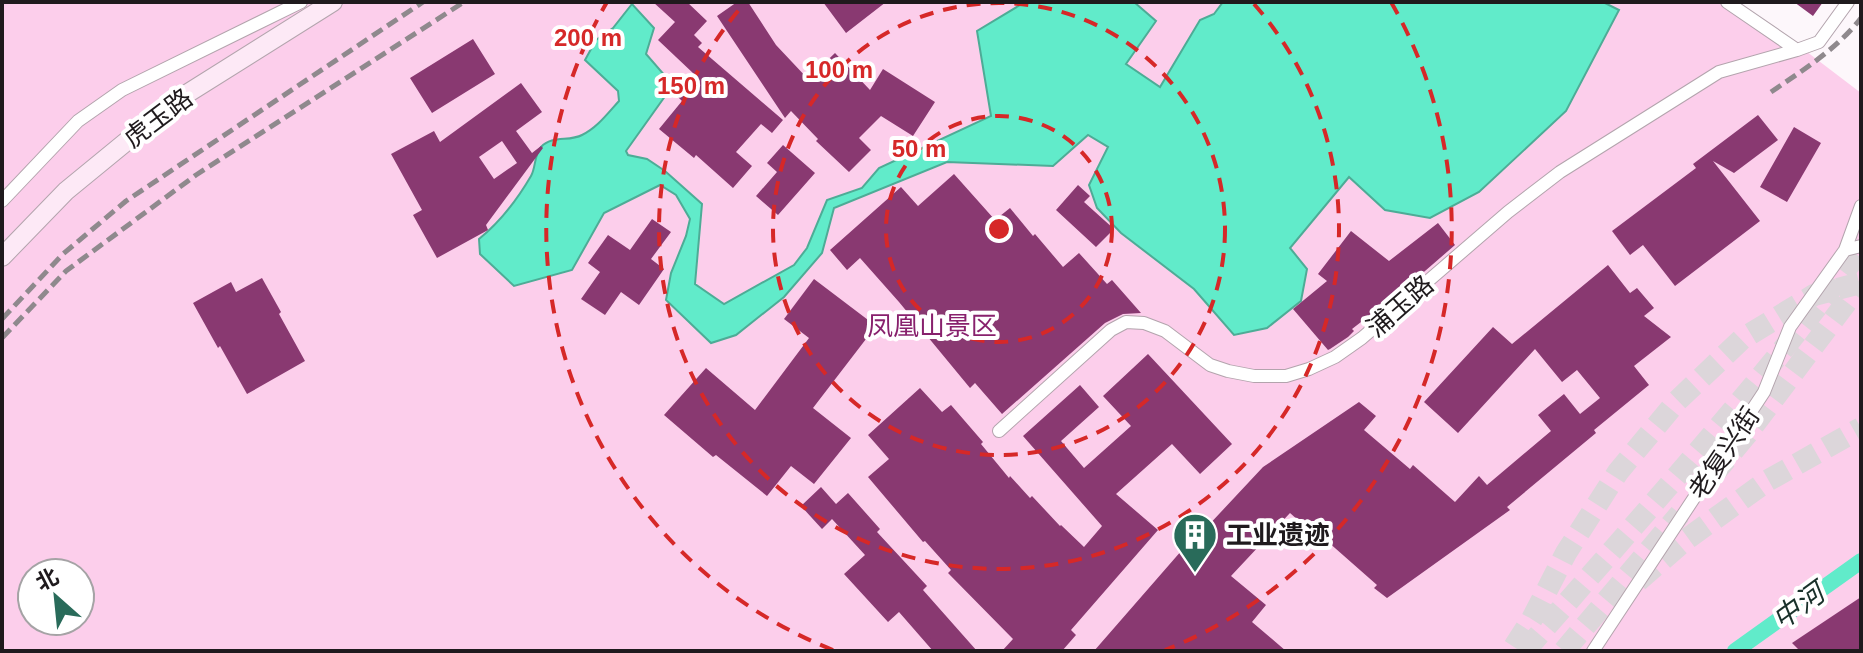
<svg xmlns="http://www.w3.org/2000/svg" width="1863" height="653" font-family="Arial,'Noto Sans SC',sans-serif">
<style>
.green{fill:#fcceeb;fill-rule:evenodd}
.water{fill:#61ebca;stroke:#4dac96;stroke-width:2}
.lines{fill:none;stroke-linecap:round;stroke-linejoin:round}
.canal{stroke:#61ebca;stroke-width:16}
.building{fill:#893971;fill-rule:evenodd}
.highway-tunnel{stroke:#dcd6da;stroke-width:22;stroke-dasharray:22 11;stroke-linecap:butt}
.street-casing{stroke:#b3a4ad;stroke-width:14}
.secondary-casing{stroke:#b3a4ad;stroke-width:20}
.street{stroke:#fff;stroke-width:12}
.secondary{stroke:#fde9f6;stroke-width:18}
.rail{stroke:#8f898d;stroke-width:5;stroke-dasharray:12 6;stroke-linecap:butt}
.ring{fill:none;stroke:#d62828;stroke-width:4;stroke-dasharray:14 10}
.labels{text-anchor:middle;stroke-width:8;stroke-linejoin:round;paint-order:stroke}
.street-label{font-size:26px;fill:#1f1a1d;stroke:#fff}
.park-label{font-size:26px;fill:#88216d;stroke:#fff}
.poi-label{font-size:26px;font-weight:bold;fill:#1f1a1d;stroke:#fff;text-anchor:start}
.water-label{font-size:28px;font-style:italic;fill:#19302a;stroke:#fff}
.centre{fill:#d62828;stroke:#fff;stroke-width:4}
.ring-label{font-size:24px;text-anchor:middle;font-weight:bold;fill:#d62828;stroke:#fff;stroke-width:8;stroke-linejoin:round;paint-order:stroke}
</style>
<rect width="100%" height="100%" fill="#fdf7fb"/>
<path class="green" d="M2 2H1734L1790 39 1861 93V651H2ZM32 573H80V621H32Z"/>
<path class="water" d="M1025 2H1134L1156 21 1126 64 1160 87 1200 20 1214 14 1223 2H1603L1619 10 1566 111 1479 192 1430 218 1385 210 1349 177 1290 248 1307 269 1301 301 1267 328 1234 335 1194 289 1121 233 1097 208 1089 185 1108 147 1088 135 1053 166 947 162 834 208 822 253 784 297 736 335 711 343 666 300 671 273 686 236 690 219 676 195 660 185 604 213 572 270 514 286 480 254 479 239C500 222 517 200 531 176 536 167 534 155 541 147 552 135 569 142 582 135 597 128 608 113 619 101L618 91 585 60 596 40 613 28 632 4 654 28 646 54 673 85 626 151 628 155 647 159 665 171 702 204 695 284 724 304 794 265 807 248 827 200 862 188 879 168 991 116 977 31Z"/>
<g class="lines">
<path class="canal" d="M1735 651 1861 561"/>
</g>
<path class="building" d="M653 2H687L707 21 694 35 702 43 698 47 783 120 772 133 761 124 736 152 752 166 733 188 696 155 694 158 659 129 682 101 676 95 694 74 658 40 675 22Z
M737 2H748L776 45 808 79 835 53 870 90 883 69 935 102 913 136 881 116 859 138 871 150 849 172 816 141 818 139 791 111 785 118 717 16Z
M823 2H886L846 33Z
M1794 2H1823L1813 16Z
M473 39 495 74 432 113 410 78Z
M521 83 542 112 516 131 532 153 541 146 543 148 486 225 488 230 437 258 413 215 422 210 391 154 434 131 440 142ZM502 141 517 163 494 179 479 157Z
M1758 115 1778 140 1734 173 1713 161 1760 221 1675 286 1643 245 1630 255 1612 231 1696 168 1693 164Z
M1794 127 1821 143 1787 202 1760 187Z
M783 145 815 173 778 215 756 196 777 172 767 163Z
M954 174 995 220 1010 208 1033 236 1035 234 1063 267 1079 253 1107 284 1112 280 1141 313 1123 314 1105 323 1002 414 975 383 970 388 899 302 860 258 847 270 830 250 901 187 918 206Z
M1078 185 1090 196 1084 202 1114 229 1096 247 1056 210Z
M652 219 671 232 651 259 664 269 639 305 621 292 605 315 581 299 600 272 588 263 608 235 630 250Z
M1438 223 1455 245 1410 284 1352 329 1354 331 1348 337 1330 349 1328 350 1293 309 1327 281 1318 274 1351 231 1389 261Z
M1608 265 1630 293 1637 288 1654 308 1644 316 1671 337 1634 366 1649 385 1594 430 1596 433 1507 507 1510 510 1387 598 1374 588 1377 585 1327 541 1325 544 1290 513 1231 576 1266 605 1252 622 1286 651H1094L1189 542 1191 544 1263 467 1359 402 1376 416 1364 430 1410 469 1413 465 1455 502 1479 476 1487 485 1551 431 1538 415 1564 394 1580 414 1600 398 1577 370 1562 382 1535 349 1458 433 1424 402 1493 327 1512 344Z
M262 278 281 312 279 314 305 361 247 394 220 346 218 348 193 303 231 282 236 292Z
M814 279 876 326 813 408 851 438 814 484 791 466 767 496 716 455 713 457 664 415 706 368 755 410 809 338 784 319Z
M1148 354 1232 444 1200 474 1172 444 1116 494 1158 530 1071 630 1076 635 1062 651H1002L1013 639 948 573 951 570 925 541 923 542 868 477 889 459 868 435 920 388 942 412 951 405 983 442 981 444 1009 478 1010 476 1030 498 1032 496 1060 526 1061 525 1084 547 1102 526 1023 436 1080 385 1099 407 1061 441 1084 468 1131 426 1103 396Z
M821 487 836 504 848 493 880 529 877 532 927 586 923 590 977 651H933L899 612 888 622 844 574 865 555 832 519 822 529 801 506Z
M1861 597V651H1800L1792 643Z"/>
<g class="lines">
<path class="highway-tunnel" d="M1712 476 1747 434 1861 283
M1638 581 1684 541 1767 481 1861 428
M1514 647 1532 619 1566 553 1618 472 1677 401 1742 339 1814 295 1861 283
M1525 651C1639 519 1757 389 1861 249
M1564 651 1680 514"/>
<g class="street-casing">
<path id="street" d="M1727 2 1797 50 1819 42 1848 2
M2 201 78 121 122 90 301 2
M1845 250 1861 246
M999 431 1111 330 1126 322 1144 323 1165 331 1210 365 1228 371 1254 376H1286L1309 369 1335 357 1362 338 1508 212 1560 172 1719 72 1797 50
M1593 651 1764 392 1790 327 1845 250 1861 206"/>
</g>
<g class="secondary-casing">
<path id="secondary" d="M2 257 66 191 177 100 333 2"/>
</g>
<use href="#street" class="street"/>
<use href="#secondary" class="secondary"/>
<path class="rail" d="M1771 92C1803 70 1837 49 1861 18
M2 319 63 254 126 201 423 2
M2 338 66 271 196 175 464 2"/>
</g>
<g class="ring">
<circle cx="999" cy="229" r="113"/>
<circle cx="999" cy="229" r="226"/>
<path d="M1254 4A340 340 0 1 1 744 4"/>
<path d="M833 650A453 453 0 0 1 607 2M1391 2A453 453 0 0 1 1165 650"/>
</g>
<defs>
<g id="building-pin" transform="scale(2.3)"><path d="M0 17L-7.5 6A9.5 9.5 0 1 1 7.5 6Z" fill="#296b5a" stroke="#fff"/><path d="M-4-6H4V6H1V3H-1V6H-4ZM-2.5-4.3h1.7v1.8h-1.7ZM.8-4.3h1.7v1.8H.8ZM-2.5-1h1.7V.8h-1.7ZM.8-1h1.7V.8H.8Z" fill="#fff"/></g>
</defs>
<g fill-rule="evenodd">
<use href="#building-pin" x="1195" y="535"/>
</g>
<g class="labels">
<g class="street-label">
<text transform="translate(158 118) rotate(-37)" y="9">虎玉路</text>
<text transform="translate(1400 306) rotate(-41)" y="9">浦玉路</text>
<text transform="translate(1724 453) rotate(-56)" y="9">老复兴街</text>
</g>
<g class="park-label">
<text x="932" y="335">凤凰山景区</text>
</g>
<g class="poi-label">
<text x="1226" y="544">工业遗迹</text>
</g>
<g class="water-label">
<text transform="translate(1798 606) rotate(-36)" y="10">中河</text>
</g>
</g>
<circle cx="999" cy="229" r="12" class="centre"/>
<g class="ring-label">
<text x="588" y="46">200 m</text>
<text x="839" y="78">100 m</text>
<text x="691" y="94">150 m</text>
<text x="919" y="157">50 m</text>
</g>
<rect width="1863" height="653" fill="none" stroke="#1f1a1d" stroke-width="8"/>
<g transform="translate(56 597) rotate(333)"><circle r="38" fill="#ffffff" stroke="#a5a3a5" stroke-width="2"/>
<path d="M0-6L14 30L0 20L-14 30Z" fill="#296b5a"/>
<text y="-12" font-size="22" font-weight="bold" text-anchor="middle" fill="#1f1a1d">北</text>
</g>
</svg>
